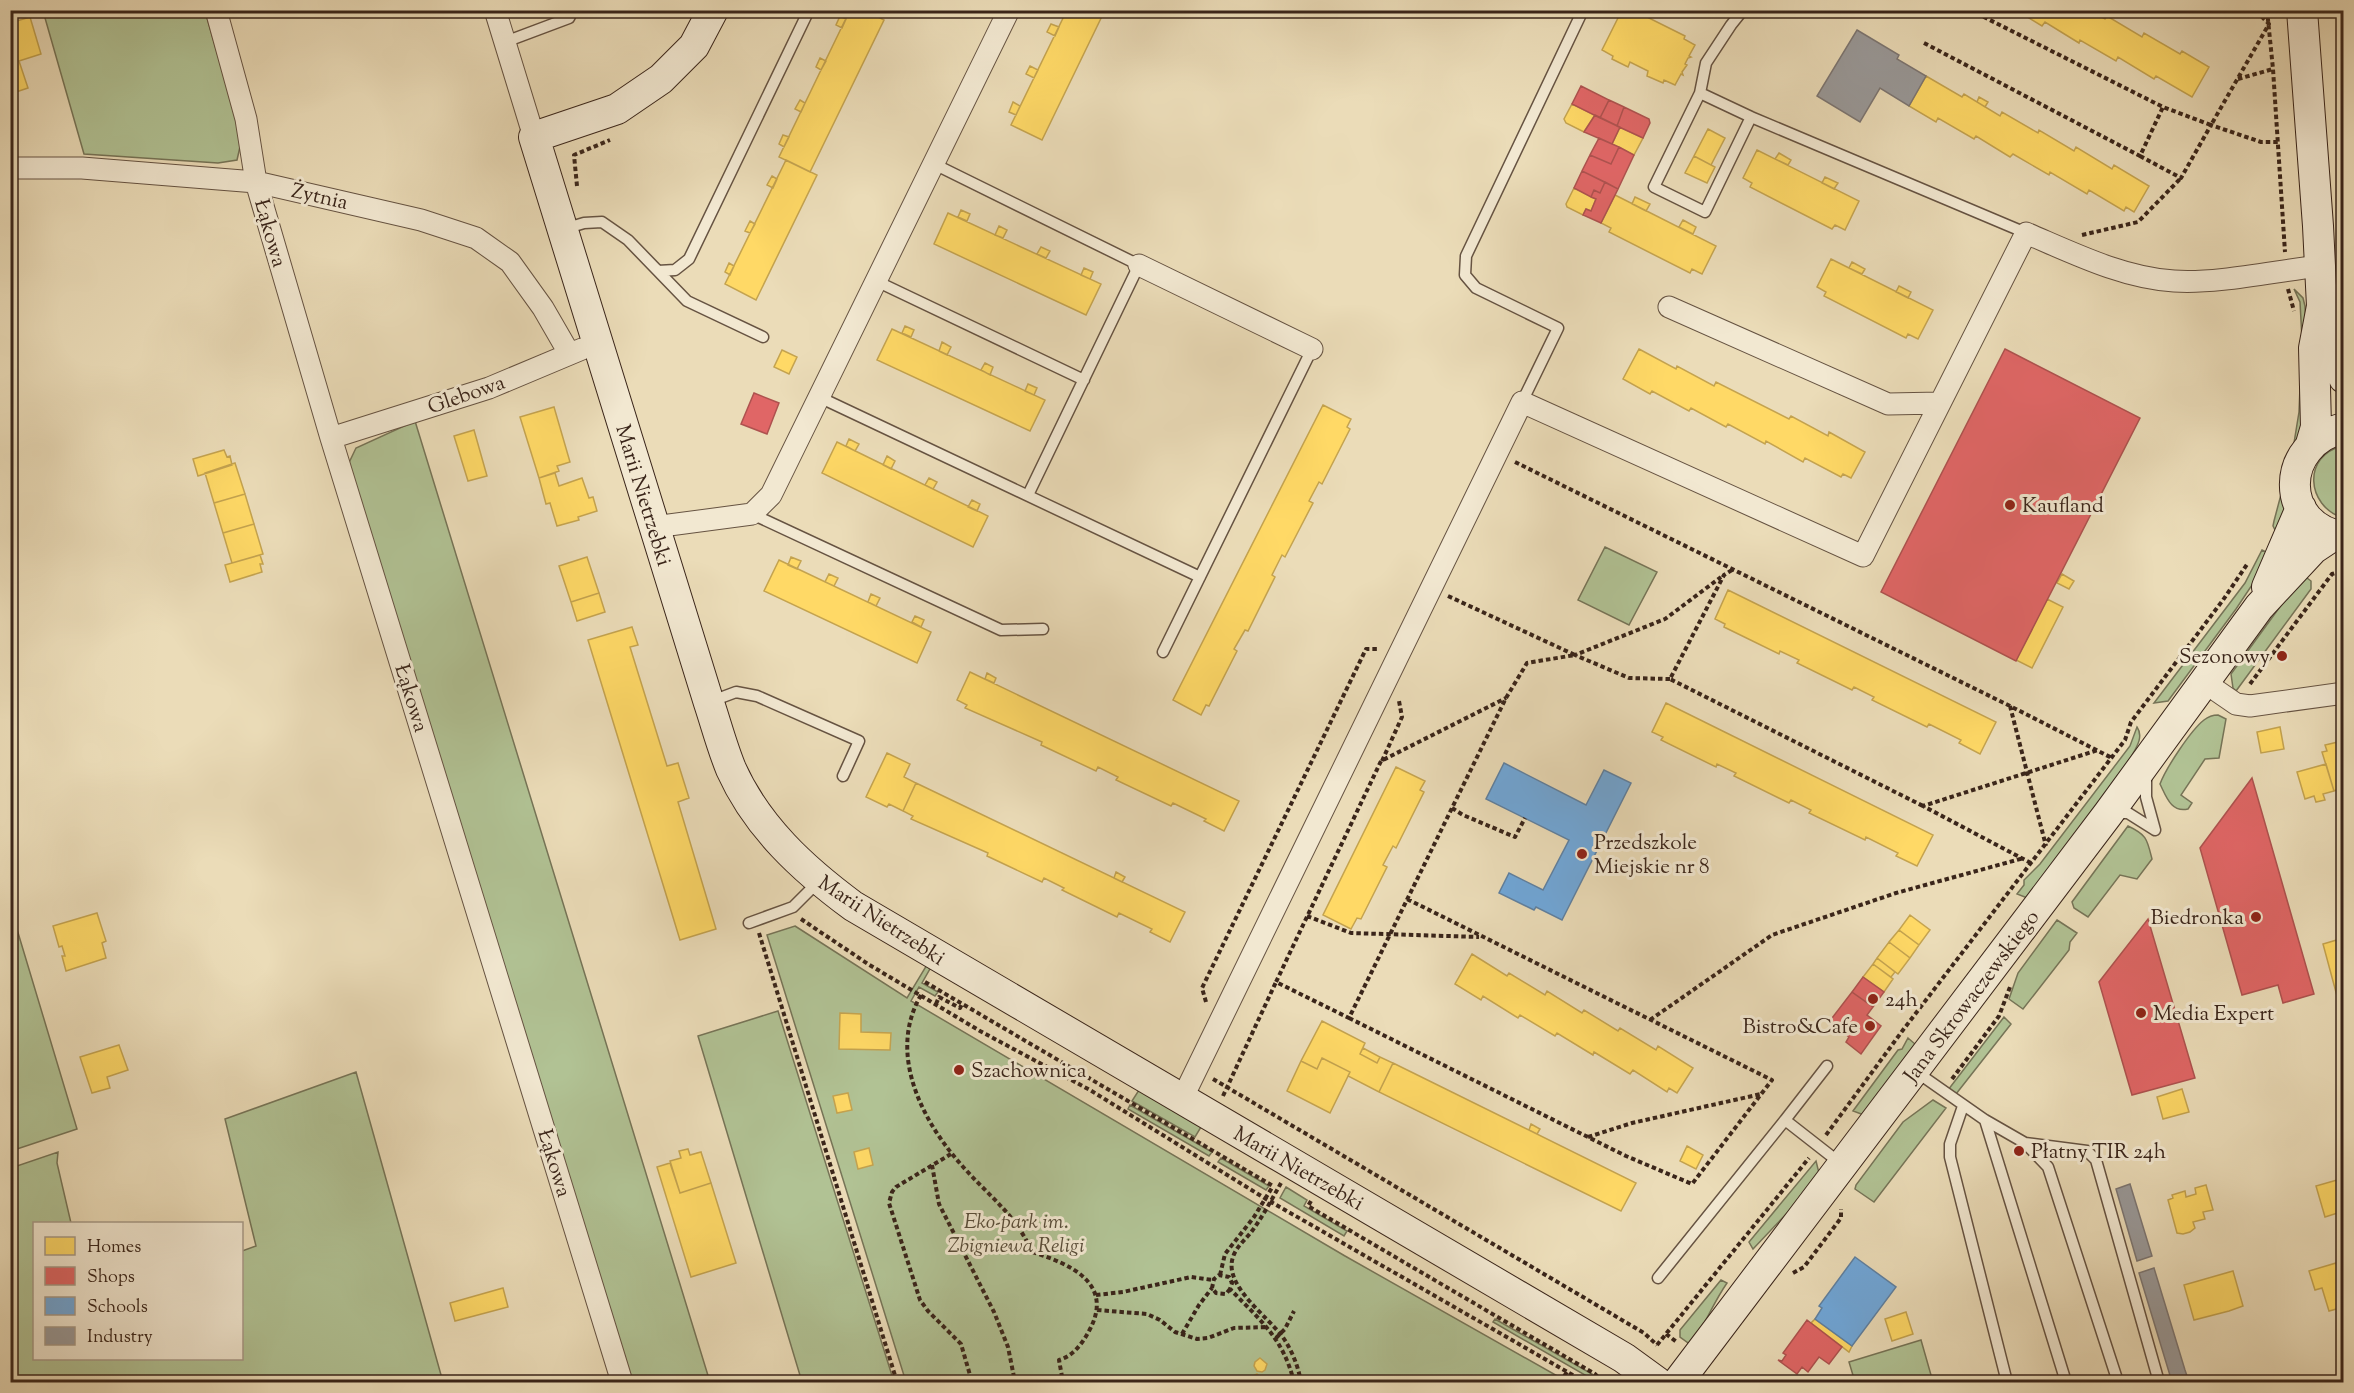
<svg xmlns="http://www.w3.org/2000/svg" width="2354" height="1393" font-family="'Sorts Mill Goudy',serif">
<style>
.green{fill:#b1c294;stroke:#767457;stroke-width:1.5}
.homes{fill:#ffd966;stroke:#c4a34f;stroke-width:1.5}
.shops{fill:#e06666;stroke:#ae524f;stroke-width:1.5}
.schools{fill:#6fa8dc;stroke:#5f81a2;stroke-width:1.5}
.industry{fill:#999;stroke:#7c7673;stroke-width:1.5}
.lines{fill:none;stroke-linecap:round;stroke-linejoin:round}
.lane-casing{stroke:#665342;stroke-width:13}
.street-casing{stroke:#665342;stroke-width:23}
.secondary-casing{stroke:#3a251a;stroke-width:32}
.path{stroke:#3a251a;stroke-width:4;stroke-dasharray:4.5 3;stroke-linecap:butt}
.lane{stroke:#f2e8d1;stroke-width:10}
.street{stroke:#f2e8d1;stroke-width:21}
.secondary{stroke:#f2e8d1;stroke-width:30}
.poi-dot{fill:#8f2418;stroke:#f2e8d1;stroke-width:2}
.labels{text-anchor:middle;stroke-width:6;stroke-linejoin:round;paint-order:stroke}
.street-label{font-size:21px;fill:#3a251a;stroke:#f2e8d1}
.poi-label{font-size:21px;fill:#3a251a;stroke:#f2e8d1;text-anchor:start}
.park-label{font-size:21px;font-style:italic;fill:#584c38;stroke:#f2e8d1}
</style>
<rect width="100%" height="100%" fill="#ebdcb8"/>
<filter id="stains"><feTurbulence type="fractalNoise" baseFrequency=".00333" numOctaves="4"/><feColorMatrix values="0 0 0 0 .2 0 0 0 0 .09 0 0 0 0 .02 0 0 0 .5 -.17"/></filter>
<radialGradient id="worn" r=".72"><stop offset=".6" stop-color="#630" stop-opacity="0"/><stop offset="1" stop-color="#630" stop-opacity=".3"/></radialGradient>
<path class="green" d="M43 11H205L242 138 237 160 218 163 84 154Z
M2294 289 2303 298 2305 306 2308 385 2290 509 2276 532 2273 526 2274 521 2293 449 2299 412 2302 339 2300 302Z
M415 421 710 1382H631L346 469 356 448Z
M2343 446H2344L2343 518C2306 506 2302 455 2343 446Z
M1605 547 1657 572 1629 625 1578 600Z
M2262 550 2272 555 2236 609 2168 701 2154 703 2245 583Z
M2303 575 2311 581V589L2236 691 2233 688 2231 674Z
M2218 715 2226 719 2219 758 2205 759 2181 795 2192 803 2188 809C2171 813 2166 796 2160 784 2166 768 2191 730 2204 720 2209 716 2212 715 2218 715Z
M2137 727C2144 737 2136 748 2131 757L2030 899 2017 894 2024 885V880L2040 864 2130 746Z
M2128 826C2147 835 2147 839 2152 859L2137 879 2120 875 2088 917 2074 908 2072 902Z
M10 906 77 1129 11 1151H10Z
M2057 920 2077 933 2070 942 2069 950 2023 1009 2009 999 2018 973Z
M795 926 907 998 928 963 931 967 922 983 938 992 935 996 919 987 911 1001 1345 1256 1568 1382H906L767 935Z
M778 1011 894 1382H802L698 1036Z
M2004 1017 2011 1024 1956 1094 1948 1090Z
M1908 1038 1915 1044 1864 1115 1853 1111 1898 1050 1902 1049Z
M356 1072 443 1382H11V1168L58 1152 57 1163 71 1223 34 1224V1358H242V1251L256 1246 225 1119Z
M1139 1090 1201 1127 1195 1137 1132 1101Z
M1933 1100 1946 1108 1874 1202 1855 1189 1856 1185 1903 1122Z
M1130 1105 1212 1152 1209 1156 1128 1109Z
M1221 1158 1269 1186 1266 1190 1218 1162Z
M1816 1161 1819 1173 1789 1211 1753 1249 1749 1242Z
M1286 1187 1307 1200 1304 1206 1347 1231 1344 1236 1280 1198Z
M1721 1280 1727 1283C1713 1303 1705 1325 1691 1345L1680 1337V1330Z
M1495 1319 1592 1374 1590 1378 1493 1322Z
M1921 1340 1933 1382H1855L1849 1362Z"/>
<path class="homes" d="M850 10H865L884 20 810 172 779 157Z
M1067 10H1105L1042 140 1011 125Z
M1622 10 1633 15 1635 11 1685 36 1684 39 1695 45 1689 56 1691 57 1688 58 1685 64 1687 65 1682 72 1683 75 1681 74 1675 85 1664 80 1663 83 1647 76 1648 71 1630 62 1628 67 1612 59 1613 56 1602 50Z
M2016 10H2090L2105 19 2107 16 2142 37 2144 33 2180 54 2182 51 2209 67 2192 97 2156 76 2154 79 2118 57 2116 61 2080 40 2079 43 2045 22 2042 26Z
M840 16 846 19 842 28 836 25Z
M30 17 41 54 19 61 28 88 13 93 10 85V23Z
M1051 24 1059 27 1055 36 1047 32Z
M820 58 826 61 821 70 816 67Z
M1030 66 1038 70 1034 78 1026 74Z
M1926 76 1962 97 1964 94 2000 116 2002 112 2038 133 2039 130 2074 151 2076 147 2112 169 2114 165 2149 186 2134 212 2126 207 2124 211 2089 190 2087 194 2050 172 2049 175 2013 154 2010 157 1976 136 1974 139 1938 118 1936 122 1909 106Z
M1979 97 1988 102 1985 107 1977 102Z
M800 100 805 103 801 112 795 109Z
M1013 102 1020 106 1016 115 1009 112Z
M1572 104 1595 115 1584 132 1566 123 1564 119Z
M1620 127 1643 138 1634 155 1612 144Z
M1708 129 1725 138 1711 165 1694 156Z
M783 135 789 137 784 147 779 144Z
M1757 150 1859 201 1845 230 1835 225 1832 229 1750 187 1752 183 1743 178Z
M1779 153 1791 160 1788 165 1775 159Z
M1694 156 1715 167 1707 183 1685 173Z
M786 160 817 175 756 300 725 284Z
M772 176 777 179 773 188 767 185Z
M1825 177 1838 183 1834 189 1822 183Z
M1574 188 1596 199 1591 211 1586 209 1583 215 1567 207 1566 204Z
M1615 195 1716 246 1702 274 1692 269 1690 273 1609 232 1611 228 1601 223Z
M1635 197 1650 204 1646 211 1632 204Z
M961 210 970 214 967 221 958 217Z
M948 213 1101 284 1086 315 934 244Z
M1683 220 1696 227 1693 234 1679 227Z
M750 221 755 224 750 233 745 231Z
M999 226 1007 230 1003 238 995 235Z
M1041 247 1050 251 1046 258 1037 254Z
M1831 259 1933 310 1918 339 1908 334 1906 338 1824 296 1826 292 1817 287Z
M1852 262 1865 269 1862 274 1849 268Z
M729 263 734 266 730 275 725 272Z
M1084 268 1093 272 1090 279 1081 275Z
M1899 286 1911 292 1908 298 1896 292Z
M905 326 914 330 911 337 902 333Z
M892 329 1045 400 1030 431 877 360Z
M942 342 951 347 947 355 939 351Z
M1639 349 1676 369 1677 366 1714 386 1716 382 1789 419 1791 416 1828 436 1829 432 1865 452 1851 478 1843 474 1841 477 1805 458 1803 462 1766 441 1765 444 1728 424 1726 427 1691 408 1689 411 1652 391 1650 394 1623 379Z
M782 350 797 357 789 374 774 367Z
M985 363 993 367 990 375 981 370Z
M1028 384 1037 388 1034 395 1025 391Z
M1323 405 1351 419 1347 427 1350 429 1322 484 1319 482 1309 501 1313 503 1285 557 1282 555 1272 575 1275 577 1248 631 1245 630 1234 649 1237 651 1209 706 1206 705 1201 715 1173 700Z
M554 407 570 462 557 466 559 471 539 478 520 417Z
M474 430 487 476 468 481 454 436Z
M849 439 859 444 855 451 846 446Z
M837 442 988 516 973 547 822 473Z
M224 450 227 457 230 456 232 465 198 476 193 459Z
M887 456 895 461 891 469 883 465Z
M235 463 245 494 214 503 205 473Z
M555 473 559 486 582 478 589 498 593 497 597 511 578 517 579 520 557 526 550 503 546 504 539 478Z
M929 478 937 482 933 489 925 485Z
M245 494 254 524 223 533 214 503Z
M972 500 980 504 977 511 968 507Z
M254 524 263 554 232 563 223 533Z
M260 555 263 564H260L262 572 230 582 225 565Z
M587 557 599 593 571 602 559 566Z
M791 557 801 561 797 569 788 565Z
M779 560 931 632 917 663 764 591Z
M829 574 838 578 834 586 825 582Z
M2062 574 2074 581 2069 589 2057 583Z
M1728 590 1996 722 1980 754 1959 743 1961 740 1929 724 1927 727 1872 700 1874 697 1854 687 1852 690 1797 663 1799 660 1780 651 1779 654 1724 627 1725 624 1715 619Z
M599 593 605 612 577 621 571 602Z
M871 594 880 598 876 606 868 602Z
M2047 599 2063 607 2032 668 2016 660Z
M915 616 924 620 921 627 912 622Z
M632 627 638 645 630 647 667 766 678 763 689 798 678 802 716 929 680 940 588 640Z
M970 672 1239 801 1224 831 1204 821 1206 819 1173 803 1171 806 1116 780 1118 777 1098 767 1096 771 1041 745 1042 742 965 708 967 705 957 700Z
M987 673 996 678 994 683 985 679Z
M1666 703 1933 835 1917 866 1896 856 1898 853 1866 837 1865 840 1809 813 1811 810 1791 800 1789 803 1734 776 1736 773 1717 764 1716 767 1661 740 1663 737 1652 732Z
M2280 727 2284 749 2261 753 2257 732Z
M2338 742 2344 763V795H2341L2339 789 2334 791 2322 752 2327 751 2325 745Z
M887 753 910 764 904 777 916 783 903 811 889 804 887 807 866 797Z
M2326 764 2334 791 2323 794 2325 800 2316 802 2314 796 2305 799 2297 772Z
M1396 767 1425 781 1420 790 1424 792 1396 848 1393 846 1383 865 1387 867 1361 919 1357 918 1351 929 1323 915Z
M916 783 1185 912 1170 942 1150 932 1152 929 1119 913 1117 917 1062 890 1064 888 1044 878 1042 882 987 856 988 853 911 819 913 816 903 811Z
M1116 872 1125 877 1122 882 1114 878Z
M97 913 106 941 102 943 106 958 66 971 62 956H65L62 946 59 947 53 926Z
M1910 915 1930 930 1919 945 1899 930Z
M1899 930 1919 945 1910 958 1889 942Z
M2340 939 2344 952V1022L2323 944Z
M1889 942 1910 958 1898 974 1877 958Z
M1472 954 1507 976 1509 973 1545 995 1547 991 1582 1013 1584 1010 1618 1031 1620 1028 1656 1050 1658 1046 1693 1068 1677 1093 1669 1088 1667 1092 1633 1070 1630 1074 1594 1052 1593 1055 1557 1033 1555 1036 1520 1015 1518 1018 1483 996 1481 1000 1455 984Z
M1877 958 1895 972 1891 977 1873 964Z
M1873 964 1893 979 1884 992 1863 977Z
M840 1013 861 1014V1032L891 1033 890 1050 839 1049Z
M1322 1021 1365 1043 1360 1054 1377 1063 1380 1057 1393 1063 1379 1092 1348 1076 1350 1072 1322 1058 1317 1069 1301 1061Z
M119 1045 128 1070 107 1077 110 1088 92 1093 80 1057Z
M1363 1048 1380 1057 1377 1063 1360 1054Z
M1322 1058 1350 1072 1330 1113 1287 1091 1301 1061 1317 1069Z
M1393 1063 1636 1183 1621 1211 1379 1092Z
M2182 1089 2189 1112 2163 1119 2157 1097Z
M848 1093 852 1110 837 1113 833 1096Z
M1531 1124 1540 1129 1537 1134 1529 1130Z
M1687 1146 1703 1155 1696 1169 1680 1161Z
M869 1148 873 1165 858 1169 854 1152Z
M688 1149 690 1155 701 1152 711 1183 680 1193 670 1161 681 1158 679 1151Z
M670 1163 680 1193 711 1183 736 1263 691 1277 657 1167Z
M2344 1178V1211L2325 1217 2316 1186Z
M2206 1185 2213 1210 2203 1212 2205 1219 2193 1222 2195 1228 2190 1232 2183 1234 2177 1233 2168 1200 2173 1198 2172 1195 2185 1191 2186 1197 2196 1194 2195 1188Z
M2336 1263 2339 1272 2344 1270V1307L2329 1311 2322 1288 2315 1290 2309 1271Z
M2233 1271 2243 1306 2229 1311 2194 1320 2184 1285Z
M503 1288 508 1307 455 1321 450 1303Z
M1906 1312 1913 1334 1892 1341 1885 1319Z
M1815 1319 1852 1346 1849 1352 1811 1323Z
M1260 1358 1267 1364 1265 1370 1262 1372 1257 1371 1254 1366 1255 1362Z
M1257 1374 1261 1378V1382H1250L1251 1377Z"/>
<path class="shops" d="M1581 86 1609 100 1600 118 1572 104Z
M1609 100 1624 107 1617 126 1600 118Z
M1624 107 1649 119 1650 123 1643 138 1617 126Z
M1595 115 1620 127 1612 144 1584 132Z
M1599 138 1619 147 1611 164 1590 155Z
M1619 147 1634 155 1618 189 1582 171 1590 155 1611 164Z
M1582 171 1605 182 1600 193 1594 190 1591 197 1574 188Z
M1605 182 1618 189 1601 223 1583 215 1586 209 1591 211 1596 199 1591 197 1594 190 1600 193Z
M2005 349 2140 418 2016 661 1881 592Z
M754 393 779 403 767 434 741 424Z
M2252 778 2314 994 2283 1003 2278 985 2242 995 2200 848Z
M2148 919 2195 1078 2132 1095 2099 982Z
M1863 977 1884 992 1873 1007 1852 992Z
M1852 992 1873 1007 1867 1015 1881 1026 1861 1054 1846 1042 1849 1037 1829 1022Z
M1807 1320 1842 1347 1829 1364 1819 1357 1808 1372 1802 1367 1797 1374 1778 1360 1782 1361 1786 1355 1783 1353Z"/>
<path class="schools" d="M1504 763 1586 805 1604 770 1631 783 1562 920 1536 907 1534 910 1499 893 1509 873 1543 890 1569 840 1486 799Z
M1855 1257 1896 1287 1852 1346 1815 1319 1822 1308 1819 1306Z"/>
<path class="industry" d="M1857 30 1899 55 1897 59 1926 76 1909 106 1880 88 1860 122 1817 96Z
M2130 1184 2152 1256 2137 1261 2116 1189Z
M2154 1268 2185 1370 2189 1382H2172L2139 1273Z"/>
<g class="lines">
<g class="lane-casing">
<path id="lane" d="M1743 10 1731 25 1706 63 1700 93 1654 187 1705 212 1751 117
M505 42 569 18 573 10
M1700 93 1751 117 2026 233
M934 164 1139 265 1028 495
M564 229 584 223 602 222 628 240 687 301 763 337
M658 271 675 270 689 259 809 10
M876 281 1084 380
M2325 302H2344
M819 397 1200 577
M1522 402 1558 328 1476 288 1465 275 1466 256 1583 10
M752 514 1001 630 1043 629
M1163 652 1312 349
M712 701 736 692 757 696 859 741 843 776
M2146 774V797L2155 830
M2115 813H2128L2155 830
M749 923 793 907 819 881
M1827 1066 1785 1120 1840 1163
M1915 1071 1985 1120 2025 1143 2048 1167 2118 1382
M1963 1106 1950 1144V1157L2007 1382
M1985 1120 2066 1382
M2025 1143 2087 1151 2096 1160 2159 1382
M1658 1278 1785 1120"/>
</g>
<g class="street-casing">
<path id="street" d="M216 10 246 119 256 182 331 438 622 1382
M495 10 534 137
M10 168H82L256 182 421 220 476 238 510 262 543 308 569 353
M1139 265 1312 349
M1669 307 1888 404 1940 403
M331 438 489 388 582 349
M654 527 752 514 771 495 1009 10
M2204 682 2236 704 2250 706 2344 693
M1182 1099 1522 402 1863 556 2026 233C2073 253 2123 278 2174 281 2217 284 2275 271 2320 266"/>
</g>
<g class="secondary-casing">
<path id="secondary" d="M713 10 694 46 661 79 617 109 534 137 709 703C716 724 722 747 731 769 757 827 803 869 853 906L1624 1358 1657 1382
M2302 10 2318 226 2322 306 2314 348 2316 427 2311 444
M2322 306 2336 341 2344 378
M2344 428C2279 443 2278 527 2344 537
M2267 587 2301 508
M1678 1382 2108 814 2259 607 2313 549 2334 535"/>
</g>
<path class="path" d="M1970 10 2163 107 2211 125 2269 24 2255 10
M2267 10 2273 69 2285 252
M1924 43 2140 156 2163 107
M2238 79 2273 69
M2140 156 2181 178 2211 125 2261 142H2278
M577 186 574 155 610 140
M2082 235 2138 222 2181 178
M2288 289 2294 311
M1515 462 2010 706 2112 758
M1732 570 1724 575 1670 679 1923 806
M1448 596 1575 655 1527 663 1506 698 1349 1018 1276 982 1381 761 1506 698
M1670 679 1629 678 1575 655 1665 619 1721 577
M2250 684 2332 574 2344 570
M2010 706 2046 846
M1382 761 1402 717 1399 701
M1452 808 1463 815 1515 837 1525 818
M2031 863 1923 806 2098 750
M1307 916 1351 933 1479 937
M801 919 868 964 980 1031 1090 1090 1266 1199 1585 1382
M759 933 897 1382
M925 982 1273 1186
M921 995C886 1055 924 1125 966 1170 992 1199 1016 1215 1032 1252 1071 1264 1115 1284 1089 1331 1082 1344 1073 1356 1059 1360L1063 1382
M1206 1002 1202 988 1366 649H1379
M936 1004 939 997 960 1008 962 1004
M1349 1018 1626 1156 1692 1184 1772 1080 1407 899
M1650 1020 1772 935 1896 893 2024 858
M1213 1079 1644 1333 1657 1345
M1952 1079 1999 1016 2010 987
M1223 1096 1276 982
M1826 1135 1903 1030 2125 740 2131 722 2223 600 2248 563
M1588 1137 1632 1123 1761 1094
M951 1154 896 1187 892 1192 889 1203 920 1300 928 1311 961 1344 972 1382
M932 1165 939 1204 994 1312 1008 1347 1015 1382
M1281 1183C1272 1199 1263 1216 1252 1231 1246 1239 1236 1247 1233 1257 1223 1285 1267 1316 1282 1336 1292 1350 1298 1366 1301 1382
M1311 1201 1308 1206 1595 1374 1601 1380
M1793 1273 1804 1267 1841 1218V1209
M1220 1275 1225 1254 1254 1217 1273 1186
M1230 1289 1226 1294 1216 1293 1212 1288 1214 1279 1219 1275 1229 1277 1232 1283 1230 1289C1261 1321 1283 1338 1294 1382
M1096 1295 1123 1292 1191 1277 1213 1280
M1097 1310 1147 1314 1160 1320 1175 1332 1197 1339 1208 1338 1234 1328 1266 1327
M1182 1334 1199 1305 1212 1288
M1666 1334 1678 1343
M1276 1338 1285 1329 1294 1311
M1657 1345 1809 1158
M1560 1382 1567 1372
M1590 1382 1610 1378"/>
<use href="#lane" class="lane"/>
<use href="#street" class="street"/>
<use href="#secondary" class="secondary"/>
</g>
<g class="poi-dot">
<circle cx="2010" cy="505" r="6"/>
<circle cx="2282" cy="656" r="6"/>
<circle cx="1582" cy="854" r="6"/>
<circle cx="2256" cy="917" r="6"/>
<circle cx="1873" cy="999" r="6"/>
<circle cx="2141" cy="1013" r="6"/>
<circle cx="1870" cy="1026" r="6"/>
<circle cx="959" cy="1070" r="6"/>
<circle cx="2019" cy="1151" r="6"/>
</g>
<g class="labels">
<g class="street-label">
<text transform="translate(320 196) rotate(13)" y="7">Żytnia</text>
<text transform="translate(271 233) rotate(74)" y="7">Łąkowa</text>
<text transform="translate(466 394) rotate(-19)" y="7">Glebowa</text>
<text transform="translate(644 495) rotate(73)" y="7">Marii Nietrzebki</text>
<text transform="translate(412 698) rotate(73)" y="7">Łąkowa</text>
<text transform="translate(882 920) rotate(33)" y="7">Marii Nietrzebki</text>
<text transform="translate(1971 996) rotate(-53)" y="7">Jana Skrowaczewskiego</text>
<text transform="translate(555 1163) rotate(73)" y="7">Łąkowa</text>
<text transform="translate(1299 1168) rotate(30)" y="7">Marii Nietrzebki</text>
</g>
<g class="poi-label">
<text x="2022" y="512">Kaufland</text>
<text x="2270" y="663" text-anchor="end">Sezonowy</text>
<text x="1594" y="849">Przedszkole<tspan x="1594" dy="24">Miejskie nr 8</tspan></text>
<text x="2244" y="924" text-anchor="end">Biedronka</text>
<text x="1885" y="1006">24h</text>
<text x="2153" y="1020">Media Expert</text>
<text x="1858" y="1033" text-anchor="end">Bistro&amp;Cafe</text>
<text x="971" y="1077">Szachownica</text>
<text x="2031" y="1158">Płatny TIR 24h</text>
</g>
<g class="park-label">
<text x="1016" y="1228">Eko-park im.<tspan x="1016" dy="24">Zbigniewa Religi</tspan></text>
</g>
</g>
<rect width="2354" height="1393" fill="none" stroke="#ebdcb8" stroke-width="36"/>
<rect x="12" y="12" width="2330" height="1369" fill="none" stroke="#3a251a" stroke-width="3"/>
<rect x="18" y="18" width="2318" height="1357" fill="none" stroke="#3a251a" stroke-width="1.5"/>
<rect x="33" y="1222" width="210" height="138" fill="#f2e8d1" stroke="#a89a88" stroke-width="1.5"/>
<rect x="45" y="1237" width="30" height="18" fill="#ffd966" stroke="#a89a88" stroke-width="1.5"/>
<text x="87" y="1252" font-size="18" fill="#3a251a">Homes</text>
<rect x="45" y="1267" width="30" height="18" fill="#e06666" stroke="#a89a88" stroke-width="1.5"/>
<text x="87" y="1282" font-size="18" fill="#3a251a">Shops</text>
<rect x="45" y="1297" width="30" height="18" fill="#6fa8dc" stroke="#a89a88" stroke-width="1.5"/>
<text x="87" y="1312" font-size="18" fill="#3a251a">Schools</text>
<rect x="45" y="1327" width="30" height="18" fill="#999999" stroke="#a89a88" stroke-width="1.5"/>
<text x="87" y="1342" font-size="18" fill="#3a251a">Industry</text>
<rect width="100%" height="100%" filter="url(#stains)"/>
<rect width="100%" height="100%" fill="url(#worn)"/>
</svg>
